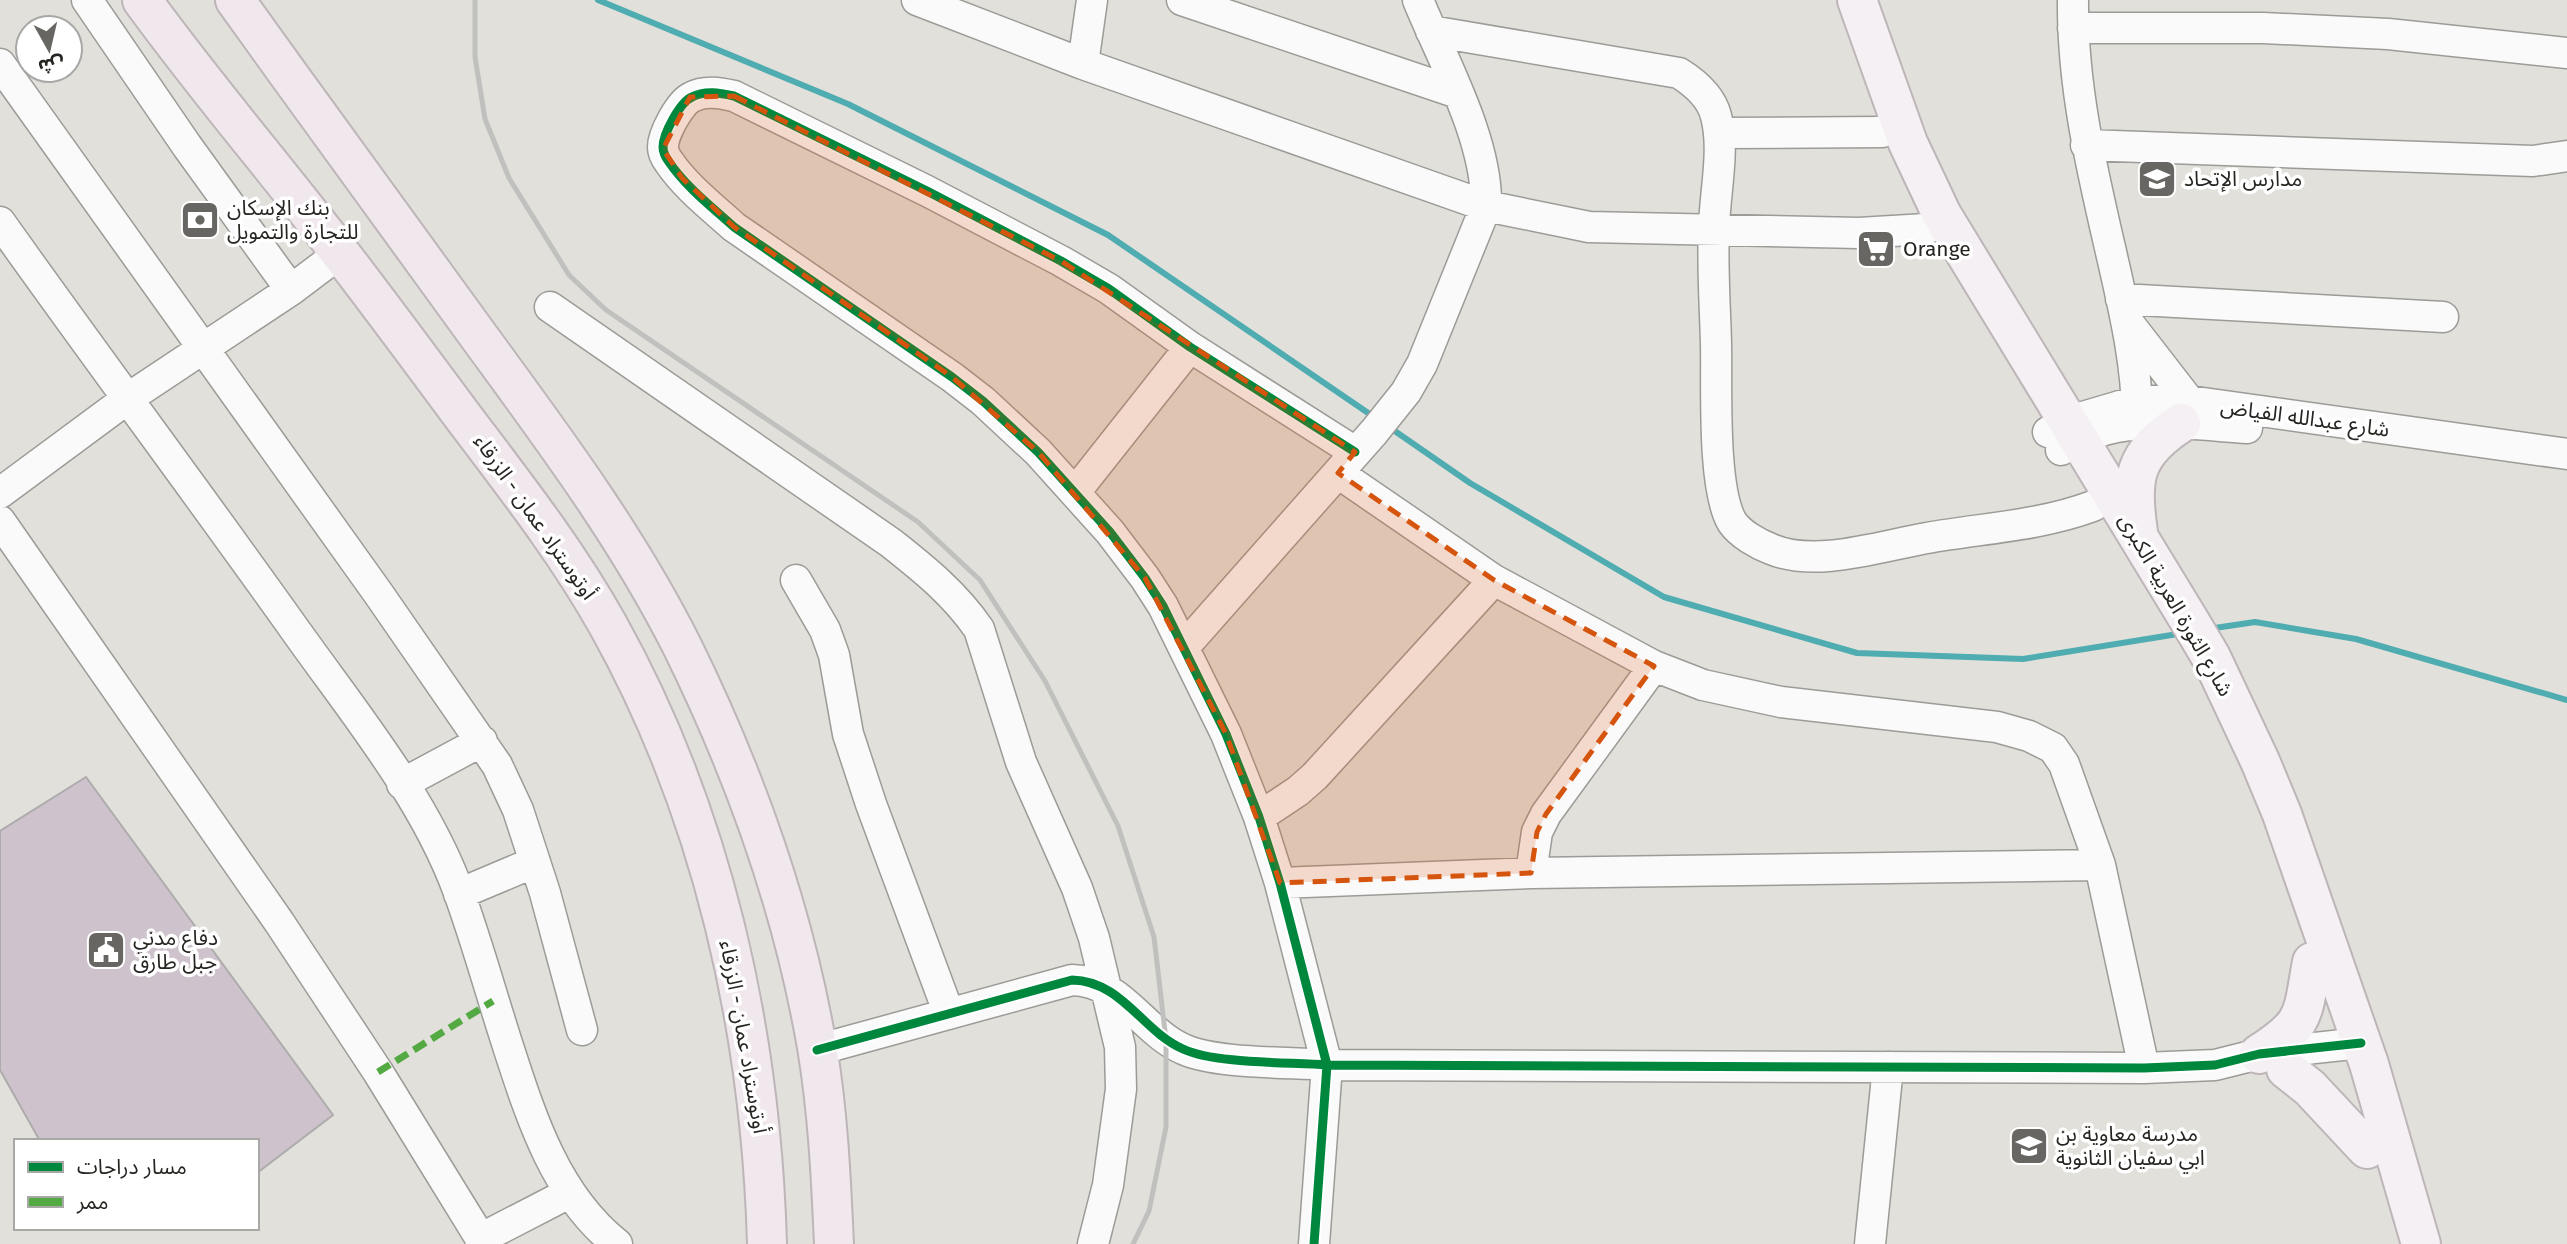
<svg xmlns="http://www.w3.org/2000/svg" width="2567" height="1244" font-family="'Fira Sans','Noto Sans Arabic',sans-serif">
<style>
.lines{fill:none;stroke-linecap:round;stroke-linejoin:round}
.stream{stroke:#4facb0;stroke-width:6}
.building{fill:#cec3cc;stroke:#adabab;stroke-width:2}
.minor-casing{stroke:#9c9b97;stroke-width:33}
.major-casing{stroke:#bdb5b8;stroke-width:42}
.highway-casing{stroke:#bdb5b8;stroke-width:42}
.minor{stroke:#fafafa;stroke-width:30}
.major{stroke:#f5f0f3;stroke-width:38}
.highway{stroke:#f1e8ee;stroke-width:38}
.rail{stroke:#c0c0bf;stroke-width:5}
.quiet{stroke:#53aa43;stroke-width:7;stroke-dasharray:14 7;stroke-linecap:butt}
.cycleway-casing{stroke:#fff;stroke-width:13}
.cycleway{stroke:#00873e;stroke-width:9}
.marked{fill:#d5540e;fill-opacity:0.2;stroke:#d5540e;stroke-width:5;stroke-dasharray:14 9;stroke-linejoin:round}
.labels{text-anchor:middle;stroke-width:7;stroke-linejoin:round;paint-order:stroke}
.poi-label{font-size:21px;fill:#262521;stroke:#fff;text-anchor:start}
.street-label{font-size:21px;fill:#262521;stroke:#fff}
</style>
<rect width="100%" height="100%" fill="#e1e0db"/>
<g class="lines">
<path class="stream" d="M598 0 848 104 1108 235 1374 417
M1389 427 1470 483 1664 597 1857 653 2023 659 2184 633
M2208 629 2255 622 2356 639 2567 700"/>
</g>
<path class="building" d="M86 777 333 1115 257 1173V1141H40L0 1070V831Z"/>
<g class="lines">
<g class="minor-casing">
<path id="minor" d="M87 0 187 146 291 290
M917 0 1083 64 1486 206 1589 227 1859 233 1926 229
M1182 0 1458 93
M2073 0C2072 86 2092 170 2111 252 2123 305 2138 366 2137 421
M2073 28H2263L2388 34 2567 53
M1431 31 1679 73C1695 83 1711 96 1716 116 1725 150 1715 191 1714 227 1712 265 1715 305 1716 343 1717 385 1712 488 1732 522 1740 534 1758 544 1771 549 1815 568 1881 546 1927 538 1984 528 2039 526 2093 506
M0 64 378 593 497 765 518 810 545 893 582 1030
M1083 64 1092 0
M1719 133 1882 132
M2086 145 2533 161 2567 156
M0 222C98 360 200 496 298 634 355 714 424 798 458 890 476 939 490 990 506 1040 530 1114 554 1194 617 1244
M2121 299 2443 317
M550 307 891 543C924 569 955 594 979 629L1021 762 1077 888 1094 938 1120 1047 1121 1089 1108 1185 1093 1244
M2127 321 2189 401
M2048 432 2066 422 2137 401H2189L2567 454
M2061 450C2114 412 2186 424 2247 428
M1338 473 1494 580 1654 666 1703 685 1781 702 1997 727 2029 736 2053 748 2064 764 2100 865 2144 1068
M1076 491 1190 347
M0 493 127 399 291 290 340 253
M0 521 279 922 378 1072 484 1244
M796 580 825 630 834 655 848 734 871 804 949 1014
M1184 647 1374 432 1406 392 1422 364 1486 206C1488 141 1443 61 1418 0
M402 784 482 741
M1259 817 1298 791 1315 776 1494 580
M1531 873 1537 832 1546 814 1654 666
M1280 883 1531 873 2100 865
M459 894 535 862
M817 1050 1072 980C1122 981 1142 1031 1183 1049 1215 1064 1289 1062 1327 1065L2144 1068 2215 1065 2259 1054 2361 1043
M480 1239 569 1193
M1314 1244 1327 1065 1280 883 1259 817 1226 734 1163 606 1145 578 1110 532 1038 452 983 401 952 377 734 227C712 207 686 187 669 162 666 158 663 152 663 147 663 134 680 102 692 97 705 90 720 93 734 96L927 191 1061 261 1109 289 1190 347 1355 452
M1870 1244 1888 1067"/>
</g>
<g class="major-casing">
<path id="major" d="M1857 0 1908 143 1942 215 2189 620 2211 657 2260 761 2282 814 2369 1064 2421 1244
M2138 532C2130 479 2133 454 2181 423
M2259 1054C2307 1023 2302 1016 2312 962
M2286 1069 2310 1088 2367 1149"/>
</g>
<g class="highway-casing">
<path id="highway" d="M142 0C205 87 275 168 341 254 381 306 421 360 461 414 513 483 566 550 608 625 713 813 761 1031 767 1244
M235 0C316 113 398 225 480 338 553 438 626 535 682 646 744 772 793 908 817 1047 828 1112 831 1178 834 1244"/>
</g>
<use href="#minor" class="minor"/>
<use href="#major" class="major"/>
<use href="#highway" class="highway"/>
<path class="rail" d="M475 0V57L485 119 509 178 569 275 606 310 918 522 980 580 1045 681 1118 826 1154 937 1166 1040V1127L1149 1211 1133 1244"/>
<path class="quiet" d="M378 1072 493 1001"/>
<g class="cycleway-casing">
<path id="cycleway" d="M817 1050 1072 980C1122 981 1142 1031 1183 1049 1215 1064 1289 1062 1327 1065L2144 1068 2215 1065 2259 1054 2361 1043
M1314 1244 1327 1065 1280 883 1259 817 1226 734 1163 606 1145 578 1110 532 1038 452 983 401 952 377 734 227C712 207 686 187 669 162 666 158 663 152 663 147 663 134 680 102 692 97 705 90 720 93 734 96L927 191 1061 261 1109 289 1190 347 1355 452"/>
</g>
<use href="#cycleway" class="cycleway"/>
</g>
<path class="marked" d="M734 96 1061 261 1355 452 1338 473 1494 580 1654 666 1546 814 1537 832 1531 873 1280 883 1226 734 1145 578 1038 452 952 377 734 227 682 178 663 149 690 97Z"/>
<defs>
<g id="school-square" transform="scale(2.0125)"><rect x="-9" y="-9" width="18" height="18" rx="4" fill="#676662" stroke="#fff"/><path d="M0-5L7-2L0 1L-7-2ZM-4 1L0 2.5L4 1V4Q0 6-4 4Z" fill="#fff"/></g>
<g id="bank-square" transform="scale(2.0125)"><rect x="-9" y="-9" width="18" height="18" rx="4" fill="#676662" stroke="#fff"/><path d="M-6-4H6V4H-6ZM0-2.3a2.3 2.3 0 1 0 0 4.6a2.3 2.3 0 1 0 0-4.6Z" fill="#fff"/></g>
<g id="supermarket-square" transform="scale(2.0125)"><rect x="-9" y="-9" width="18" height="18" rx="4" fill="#676662" stroke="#fff"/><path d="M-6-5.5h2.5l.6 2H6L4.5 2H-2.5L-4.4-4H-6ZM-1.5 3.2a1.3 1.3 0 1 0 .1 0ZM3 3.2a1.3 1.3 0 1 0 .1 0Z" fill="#fff"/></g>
<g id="civic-square" transform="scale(2.0125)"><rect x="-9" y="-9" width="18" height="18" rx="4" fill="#676662" stroke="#fff"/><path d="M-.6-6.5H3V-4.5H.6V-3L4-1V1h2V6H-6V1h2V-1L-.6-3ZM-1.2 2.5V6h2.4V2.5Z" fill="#fff"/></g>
</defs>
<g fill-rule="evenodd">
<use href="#school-square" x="2157" y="179"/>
<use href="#bank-square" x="200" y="220"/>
<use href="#supermarket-square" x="1876" y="249"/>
<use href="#civic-square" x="106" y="950"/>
<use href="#school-square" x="2029" y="1146"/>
</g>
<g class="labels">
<g class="poi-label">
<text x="2184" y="186">مدارس الإتحاد</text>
<text x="227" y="215">بنك الإسكان<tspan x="227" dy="24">للتجارة والتمويل</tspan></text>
<text x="1903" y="256">Orange</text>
<text x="133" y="945">دفاع مدني<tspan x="133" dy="24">جبل طارق</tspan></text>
<text x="2056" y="1141">مدرسة معاوية بن<tspan x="2056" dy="24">ابي سفيان الثانوية</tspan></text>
</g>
<g class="street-label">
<text transform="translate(2305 418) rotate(8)" y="7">شارع عبدالله الفياض</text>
<text transform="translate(535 517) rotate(55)" y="7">أوتوستراد عمان - الزرقاء</text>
<text transform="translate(2176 605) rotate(60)" y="7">شارع الثورة العربية الكبرى</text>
<text transform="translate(744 1037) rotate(80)" y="7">أوتوستراد عمان - الزرقاء</text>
</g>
</g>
<rect x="14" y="1139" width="245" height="91" fill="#ffffff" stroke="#a8a8a6" stroke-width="2"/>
<rect x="28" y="1162" width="35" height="10" fill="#00873e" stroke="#a8a8a6" stroke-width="2"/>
<text x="77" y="1174" font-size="21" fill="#262521">مسار دراجات</text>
<rect x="28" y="1197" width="35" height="10" fill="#53aa43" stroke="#a8a8a6" stroke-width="2"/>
<text x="77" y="1209" font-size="21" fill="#262521">ممر</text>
<g transform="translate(49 49) rotate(172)"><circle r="33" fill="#ffffff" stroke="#a8a8a6" stroke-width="2"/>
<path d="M0-5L12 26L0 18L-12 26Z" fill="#676662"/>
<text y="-10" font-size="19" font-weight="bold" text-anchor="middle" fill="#262521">ش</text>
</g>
</svg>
